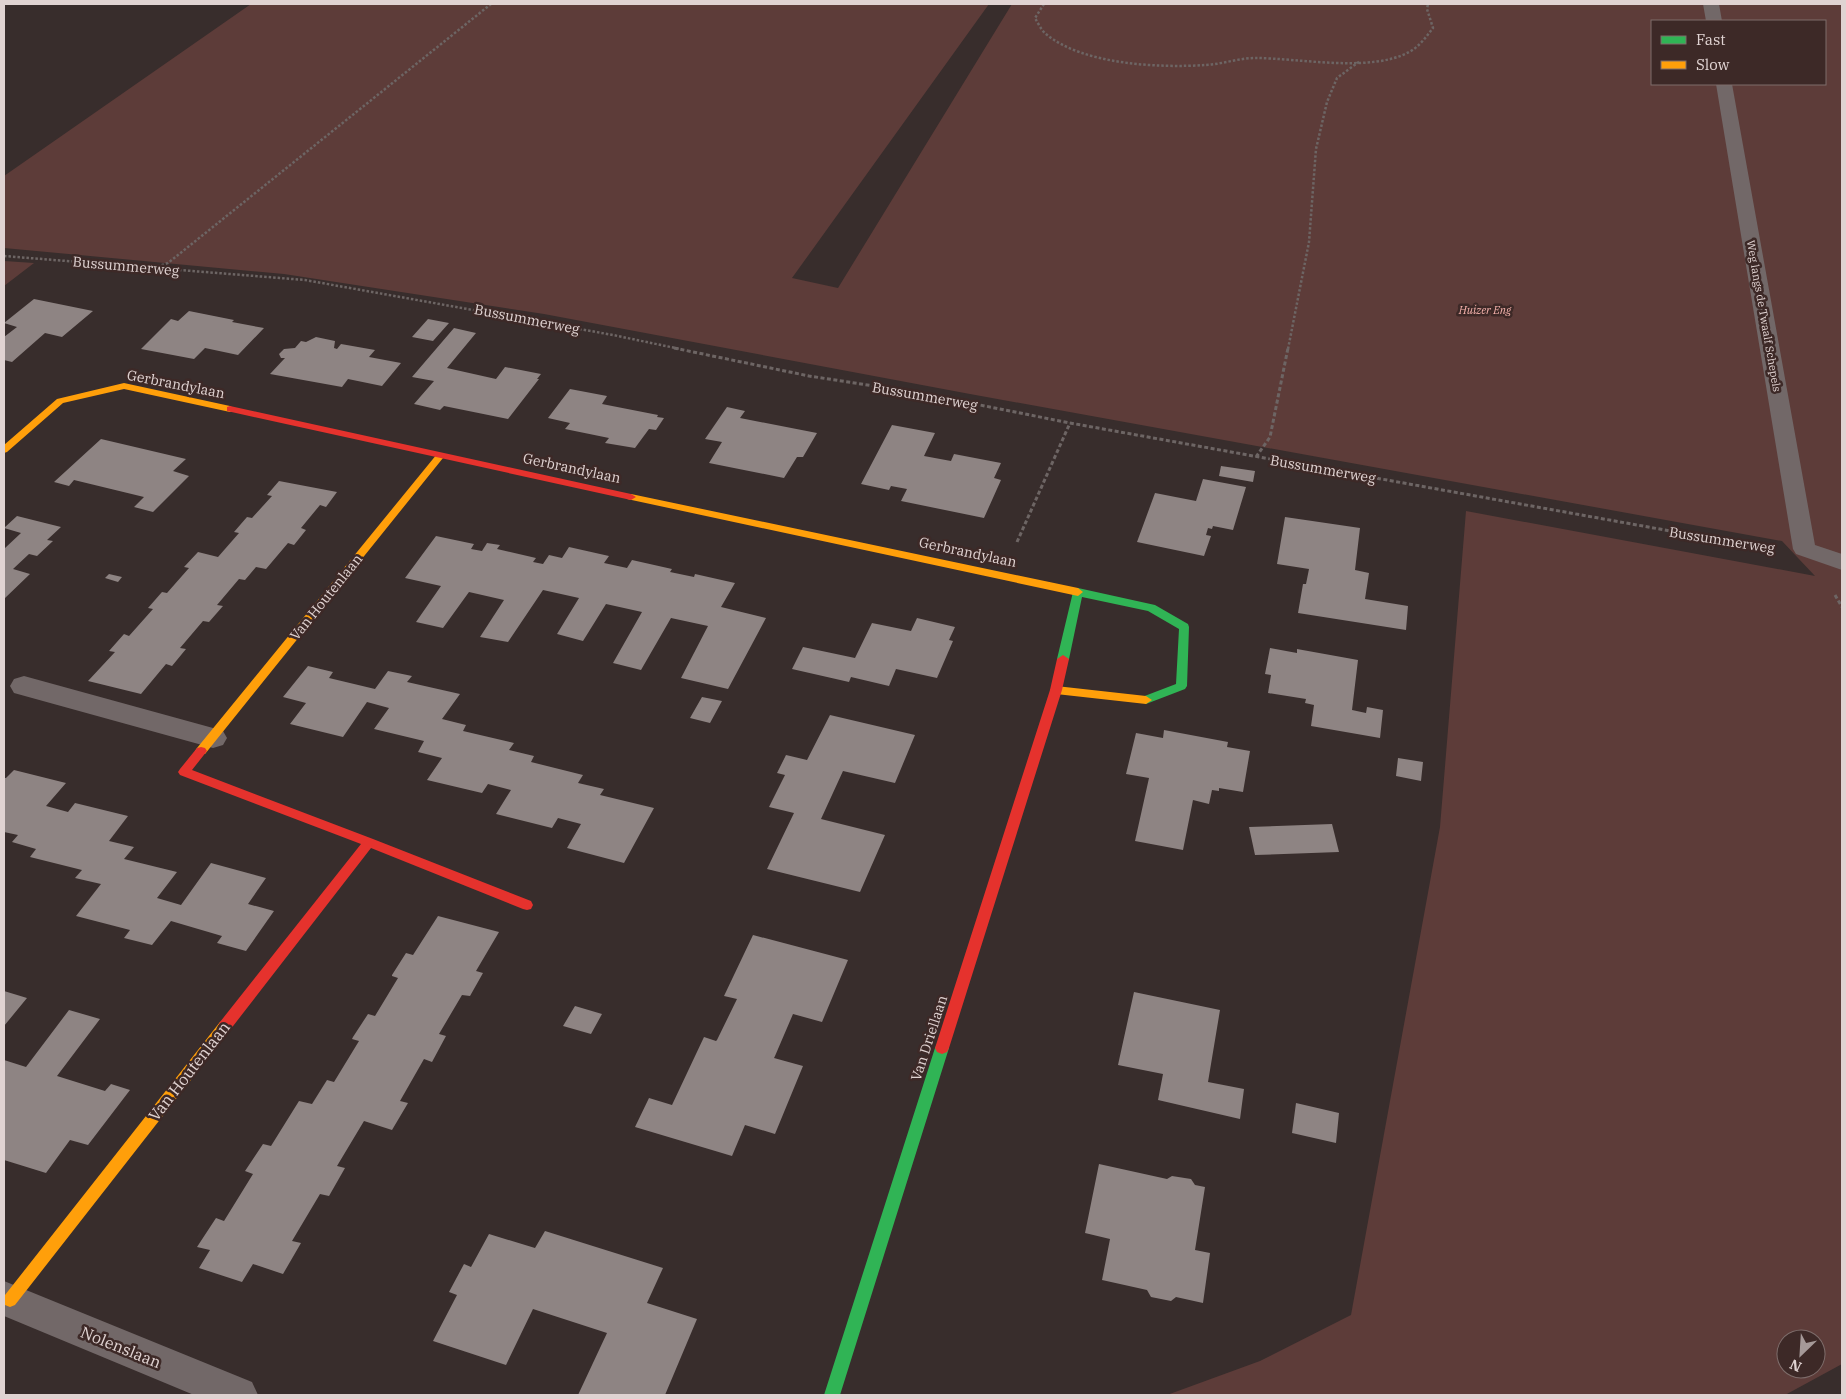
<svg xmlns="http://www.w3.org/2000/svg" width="1846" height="1399" font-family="'IBM Plex Serif',serif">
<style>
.green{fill:#5d3c39;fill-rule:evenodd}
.building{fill:#8e8483}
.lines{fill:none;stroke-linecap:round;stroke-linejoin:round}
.path-far1{stroke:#6d6564;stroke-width:2.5;stroke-dasharray:2.5 2;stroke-linecap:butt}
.path{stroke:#6d6564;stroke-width:3;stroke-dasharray:4 2.5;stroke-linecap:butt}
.lane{fill:#726868;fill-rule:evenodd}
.street{fill:#726868;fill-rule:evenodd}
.fast{fill:#30b455;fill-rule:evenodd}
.slow{fill:#ff9f0a;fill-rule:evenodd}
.jam{fill:#e5322d;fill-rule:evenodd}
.labels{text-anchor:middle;stroke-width:5;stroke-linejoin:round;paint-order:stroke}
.far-park-label{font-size:11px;font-style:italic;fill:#f5b2ac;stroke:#3d2927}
.far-street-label{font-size:11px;fill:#e0d3d2;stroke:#3d2927}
.street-label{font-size:14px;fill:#e0d3d2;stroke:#3d2927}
.near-street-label{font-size:16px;fill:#e0d3d2;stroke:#3d2927}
</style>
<rect width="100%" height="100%" fill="#382d2c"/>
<path class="green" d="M251 4H989L792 278 838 288 1012 4H1842V1364L1785 1395H1167L1260 1361 1351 1315 1440 827 1466 511 1815 576 1782 541 970 394 544 314 284 274 4 248V176ZM1652 21H1825V84H1652ZM1786 1339H1816V1369H1786Z
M4 261 34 263 4 286Z"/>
<path class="building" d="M34 299 93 311 62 337 45 333 12 362 4 360V337L17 327 4 323Z
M189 311 234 320 232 322 264 328 238 355 205 348 194 359 141 349 171 319 178 321Z
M428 319 449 323 433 341 412 337Z
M454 328 476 333 447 368 496 379 505 367 541 374 537 379H539L508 419 444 406 440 410 414 404 434 381 412 377Z
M316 337 335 341 334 348 337 349 341 344 375 350 369 357 401 363 382 386 348 379 342 387 270 374 285 358H281L279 354 284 349 295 348 301 341 306 342Z
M570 389 607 396 602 404 658 415 657 417 664 418 656 430 649 429 635 448 605 443 609 438 565 429 570 423 548 418Z
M727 407 745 411 740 418 817 433 803 457H797L784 478 709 463 722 442 705 439Z
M892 425 935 433 924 456 951 461 954 454 1001 463 994 478 1001 480 984 518 901 501 907 489 891 486 889 490 861 484Z
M101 439 186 459 173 471 189 476 153 512 134 507 144 497 74 480 69 486 54 482Z
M1221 466 1255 471 1253 482 1219 476Z
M1203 479 1246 487 1233 530 1213 526 1212 529 1208 528 1206 535 1211 536 1204 556 1137 542 1155 493 1196 501Z
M279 481 337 492 326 507 320 505 301 528 306 530 294 545 288 543 266 569 256 567 245 580 239 579 217 605 223 606 209 622 203 621 180 648 186 649 172 666 166 664 141 694 88 681 115 652 109 651 124 634 129 636 153 609 148 608 162 592 167 593 189 568 184 567 198 552 218 557 239 533 234 532 247 517 252 518 272 496 267 495Z
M17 516 61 527 47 540 53 541 37 556 29 554 13 569 30 574 4 599V549L21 533 4 528Z
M1285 517 1360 528 1355 570 1369 573 1365 599 1408 606 1406 630 1298 613 1303 584H1306L1309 569 1277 564Z
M436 536 474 544 471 549 482 551 487 543 500 545 497 549 536 558 533 562 543 564 549 555 562 558 569 547 609 556 604 563 627 568 632 560 672 569 670 572 694 577 695 574 735 583 721 607 766 618 728 689 681 678 708 626 671 618 641 670 613 663 642 612 606 604 583 641 557 634 579 598 543 590 508 642 480 637 504 600 469 592 443 628 416 622 441 586 405 578Z
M109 574 122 577 118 582 105 578Z
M917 618 955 627 949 640 953 641 937 678 896 669 889 686 851 677 849 682 792 669 803 647 855 658 872 623 911 631Z
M1270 648 1297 653V649L1358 660 1352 710 1366 713 1367 707 1383 710 1380 738 1311 726 1314 705 1305 703 1306 699 1268 693 1271 675 1265 674Z
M308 666 333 672 329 678 375 689 388 671 412 676 407 682 460 694 442 719 466 725 463 731 514 743 509 750 534 756 531 762 583 775 578 783 604 789 600 795 654 808 624 863 567 848 581 824 558 818 552 828 496 814 511 790 488 784 482 793 427 780 442 758 418 752 424 741 374 729 389 708 367 702 343 737 290 724 306 703 283 697Z
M702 697 722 701 710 723 690 718Z
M830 715 915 735 895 783 843 771 821 819 885 835 860 892 767 869 794 813 769 807 785 775 777 773 786 755 807 760Z
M1164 730 1228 742 1227 747 1250 751 1243 792 1219 788V791L1212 790 1209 804 1193 800 1183 850 1135 841 1149 778 1126 774 1136 733 1163 738Z
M1398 758 1423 762 1421 781 1396 776Z
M14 770 66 783 46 806 68 812 75 803 128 816 109 841 134 847 124 859 177 872 157 898 181 905 211 863 266 878 248 904 274 911 246 951 217 943 222 936 171 921 152 945 124 938 130 930 76 916 101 884 75 878 82 870 30 857 36 849 12 842 18 835 4 832V778H6Z
M1332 824 1339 852 1255 855 1249 827Z
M438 916 499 932 476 971 483 973 470 996 462 995 439 1034 446 1036 432 1062 424 1059 400 1101 408 1103 392 1130 364 1121 337 1166 345 1168 329 1196 320 1194 292 1241 301 1243 283 1274 253 1264 242 1282 199 1268 210 1250 197 1247 216 1218 224 1221 253 1174 245 1171 263 1144 271 1146 299 1101 312 1104 327 1080 334 1082 359 1041 352 1039 353 1037 368 1014 375 1016 398 978 392 976V975L406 953 413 955Z
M753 935 848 960 822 1022 793 1014 775 1056 774 1058 803 1066 775 1134 745 1125 732 1156 635 1127 649 1098 672 1105 704 1037 716 1041 717 1040 737 999 724 996Z
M4 991 27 998 4 1026Z
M1134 992 1220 1010 1208 1082 1244 1089 1240 1119 1158 1100 1163 1074 1118 1065Z
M575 1006 602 1014 591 1034 563 1026Z
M69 1010 100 1019 57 1076 105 1091 111 1084 130 1090 88 1145 70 1140 46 1173 4 1160V1060L26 1067Z
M1296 1103 1339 1113 1336 1143 1292 1133Z
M1099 1164 1167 1179 1172 1176 1191 1179 1195 1185 1205 1187 1195 1250 1210 1253 1203 1303 1176 1297 1171 1301 1151 1297 1147 1290 1102 1280 1110 1239 1085 1233Z
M545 1231 663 1268 647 1303 697 1319 665 1395H578L607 1333 533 1309 506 1365 433 1341 457 1295 449 1292 464 1264 471 1267 489 1234 535 1248Z"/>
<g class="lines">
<path class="path-far1" d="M1044 4 1035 18C1038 23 1041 30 1046 34 1083 65 1160 68 1206 65 1223 64 1239 58 1255 58 1298 58 1371 73 1409 52 1419 47 1426 37 1433 28L1427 9 1428 4
M4 256 305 280 613 335 680 349
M153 268 168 263 491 4
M1288 349 1309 242 1316 149 1327 102 1337 78 1360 61"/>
<path class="path" d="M674 348 809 376 920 393 1070 423 1765 548
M1256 457 1270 437 1288 348
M1017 542 1070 423
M1835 595 1842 607"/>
<path class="lane" d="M1703 4H1719L1722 21H1706Z
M1716 84H1732L1815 545 1842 554V570L1796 554 1793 549Z"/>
<path class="street" d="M24 676 213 728 223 731 227 738 223 745 213 748 14 693 10 686 14 679Z
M4 1281 252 1382 258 1395H194L4 1316Z"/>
<path class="fast" d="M1078 588 1155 605 1188 624 1189 627 1187 686 1185 689 1146 704 1140 700 1142 697 1176 684 1179 629 1148 611 1082 597 1069 659 1067 662H1059L1057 659 1073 592Z
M942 1042 947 1044 949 1048 840 1395H824L935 1048 937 1044Z"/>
<path class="slow" d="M124 383 230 406 235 409 230 412 124 389 63 403 7 452 4 453V445L57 399Z
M440 453 445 456 443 458 205 754H197L195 751 197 748 437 454Z
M631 494 1078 588 1083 592 1078 596 627 499 626 497 627 495Z
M1056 686 1146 696 1152 700 1146 704 1056 694 1050 690Z
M225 1020 230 1022 232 1026 230 1030 15 1305 10 1307 5 1305V1295L220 1022Z"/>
<path class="jam" d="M230 406 631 494 636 497 631 500 227 411V407Z
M1063 655 1069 659 1062 690 949 1048 947 1052 942 1054 937 1052 935 1048 1050 690 1057 659Z
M201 747 205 748 207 751 192 770 373 839 531 901 533 905 531 909 527 910 523 909 371 848 230 1030 225 1032 220 1030 218 1026 220 1022 361 844 180 775 178 772 180 769 197 748Z"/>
</g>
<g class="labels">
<g class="far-park-label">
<text x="1485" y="314">Huizer Eng</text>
</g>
<g class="far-street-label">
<text transform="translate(1764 316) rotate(80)" y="4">Weg langs de Twaalf Schepels</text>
</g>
<g class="street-label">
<text transform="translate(126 266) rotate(5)" y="5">Bussummerweg</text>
<text transform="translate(527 319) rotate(11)" y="5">Bussummerweg</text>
<text transform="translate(176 384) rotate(11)" y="5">Gerbrandylaan</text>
<text transform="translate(925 396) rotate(10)" y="5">Bussummerweg</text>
<text transform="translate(572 468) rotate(12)" y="5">Gerbrandylaan</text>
<text transform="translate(1323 469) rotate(10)" y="5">Bussummerweg</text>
<text transform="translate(1722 540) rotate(9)" y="5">Bussummerweg</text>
<text transform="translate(968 552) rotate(12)" y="5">Gerbrandylaan</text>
<text transform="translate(326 597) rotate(-51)" y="5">Van Houtenlaan</text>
<text transform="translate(929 1038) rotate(-72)" y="5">Van Driellaan</text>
</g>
<g class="near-street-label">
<text transform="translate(189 1071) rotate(-52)" y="6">Van Houtenlaan</text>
<text transform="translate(121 1347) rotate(22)" y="6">Nolenslaan</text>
</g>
</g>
<rect width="1846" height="1399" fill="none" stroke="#e0d3d2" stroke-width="10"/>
<rect x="1651" y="20" width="175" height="65" fill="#3d2927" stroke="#7e6d6b"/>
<rect x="1661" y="36" width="25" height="8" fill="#30b455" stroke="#7e6d6b"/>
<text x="1696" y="45" font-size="15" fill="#e0d3d2">Fast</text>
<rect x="1661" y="61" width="25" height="8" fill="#ff9f0a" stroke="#7e6d6b"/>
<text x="1696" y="70" font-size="15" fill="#e0d3d2">Slow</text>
<g transform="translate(1801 1354) rotate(205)"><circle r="24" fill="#3d2927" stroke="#7e6d6b"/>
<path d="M0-4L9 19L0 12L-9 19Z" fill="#a59998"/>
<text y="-8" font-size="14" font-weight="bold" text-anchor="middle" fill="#e0d3d2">N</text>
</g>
</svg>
